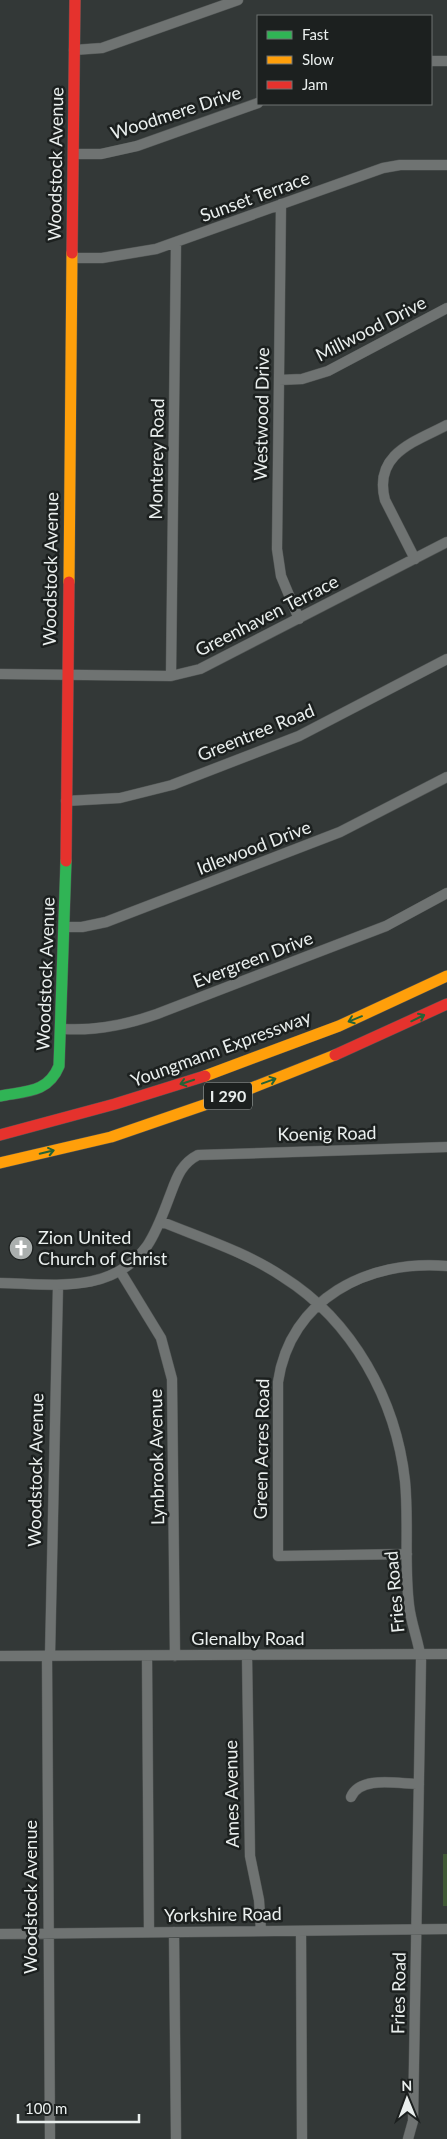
<svg xmlns="http://www.w3.org/2000/svg" width="447" height="2139" font-family="Lato,sans-serif">
<style>
.green{fill:#405935}
.lines{fill:none;stroke-linecap:round;stroke-linejoin:round}
.street-casing{stroke:#515554;stroke-width:11}
.fast-casing{stroke:#515554;stroke-width:12}
.slow-casing{stroke:#515554;stroke-width:12}
.jam-casing{stroke:#515554;stroke-width:12}
.street{stroke:#6f7372;stroke-width:10}
.fast{stroke:#30b455;stroke-width:11}
.slow{stroke:#ff9f0a;stroke-width:11}
.jam{stroke:#e5322d;stroke-width:11}
.oneway{stroke:#256337}
.labels{text-anchor:middle;stroke-width:5;stroke-linejoin:round;paint-order:stroke}
.shield{fill:#1c201f;stroke:#acb1b0;stroke-width:1}
.shield-label{font-size:16px;font-weight:bold;fill:#eaefee}
.street-label{font-size:18px;fill:#eaefee;stroke:#1c201f}
.poi-label{font-size:18px;fill:#eaefee;stroke:#1c201f;text-anchor:start}
</style>
<rect width="100%" height="100%" fill="#333837"/>
<path class="green" d="M443 1854H447V1906H443Z"/>
<g class="lines">
<g class="street-casing">
<path id="street" d="M74 50 102 48 238 0
M431 61H447
M73 154H101L137 146 258 103
M281 204 277 549 281 576 299 619
M72 258H102L156 249 383 168 400 165H447
M279 380 302 379 328 371 447 308
M415 559 385 500C373 454 414 442 447 425
M0 674 171 676 200 669 447 542
M171 676 176 242
M66 801 120 798 172 785 299 736 447 659
M65 927H82L106 922 340 832 447 777
M63 1029C95 1031 126 1025 157 1014L386 926 447 893
M160 1221C201 1238 246 1252 283 1277 353 1321 396 1400 405 1481 409 1522 404 1564 409 1605 411 1624 419 1642 421 1660L413 2121 408 2139
M120 1271 161 1338 172 1379 175 1656
M0 1283C52 1284 112 1295 147 1246 157 1231 163 1214 169 1198 176 1180 180 1164 198 1155L447 1147
M407 1554 278 1556V1382C290 1299 368 1259 447 1266
M247 1655 250 1856 259 1900 261 1931
M0 1656 447 1654
M47 1656 50 2139
M50 1656 58 1285
M147 1656 149 1932
M351 1797C360 1775 399 1784 419 1784
M301 1931 302 2139
M174 1932 176 2139
M0 1934 447 1929"/>
</g>
<g class="fast-casing">
<path id="fast" d="M0 1096C26 1091 48 1093 59 1066L66 861"/>
</g>
<g class="slow-casing">
<path id="slow" d="M69 582 72 253
M205 1076 339 1026 447 976
M0 1163 111 1137 239 1093 335 1055"/>
</g>
<g class="jam-casing">
<path id="jam" d="M72 253 75 0
M66 861 69 582
M335 1055 447 1004
M0 1135 115 1104 205 1076"/>
</g>
<use href="#street" class="street"/>
<use href="#fast" class="fast"/>
<use href="#slow" class="slow"/>
<use href="#jam" class="jam"/>
</g>
<defs><path id="oneway-shaft" d="M-6 0H5M1.5-3L5.5 0L1.5 3" fill="none" stroke-width="1.6" stroke-linecap="round" stroke-linejoin="round" transform="scale(1.25)"/></defs>
<g class="oneway">
<use href="#oneway-shaft" transform="translate(418 1018) rotate(-26)"/>
<use href="#oneway-shaft" transform="translate(355 1019) rotate(158)"/>
<use href="#oneway-shaft" transform="translate(269 1081) rotate(-20)"/>
<use href="#oneway-shaft" transform="translate(187 1082) rotate(162)"/>
<use href="#oneway-shaft" transform="translate(47 1152) rotate(-13)"/>
</g>
<defs>
<g id="church-disc" transform="scale(1.25)"><circle r="9.5" fill="#aaafae" stroke="#1c201f"/><path d="M-1.2-6h2.4v3.5h3.3v2.4h-3.3V6h-2.4V-.1h-3.3v-2.4h3.3Z" fill="#fff"/></g>
</defs>
<g fill-rule="evenodd">
<use href="#church-disc" x="21" y="1248"/>
</g>
<g class="labels">
<rect class="shield" x="204" y="1082.5" width="48" height="27" rx="4"/>
<g class="shield-label">
<text x="228" y="1102">I 290</text>
</g>
<g class="street-label">
<text transform="translate(176 113) rotate(-18)" y="6">Woodmere Drive</text>
<text transform="translate(56 164) rotate(-89)" y="6">Woodstock Avenue</text>
<text transform="translate(255 197) rotate(-20)" y="6">Sunset Terrace</text>
<text transform="translate(371 329) rotate(-27)" y="6">Millwood Drive</text>
<text transform="translate(262 414) rotate(-89)" y="6">Westwood Drive</text>
<text transform="translate(157 459) rotate(-89)" y="6">Monterey Road</text>
<text transform="translate(51 569) rotate(-89)" y="6">Woodstock Avenue</text>
<text transform="translate(267 616) rotate(-27)" y="6">Greenhaven Terrace</text>
<text transform="translate(256 733) rotate(-22)" y="6">Greentree Road</text>
<text transform="translate(254 848) rotate(-21)" y="6">Idlewood Drive</text>
<text transform="translate(253 960) rotate(-21)" y="6">Evergreen Drive</text>
<text transform="translate(46 974) rotate(-88)" y="6">Woodstock Avenue</text>
<text transform="translate(221 1049) rotate(-20)" y="6">Youngmann Expressway</text>
<text transform="translate(327 1134) rotate(-1)" y="6">Koenig Road</text>
<text transform="translate(262 1449) rotate(-89)" y="6">Green Acres Road</text>
<text transform="translate(157 1457) rotate(-91)" y="6">Lynbrook Avenue</text>
<text transform="translate(36 1470) rotate(-89)" y="6">Woodstock Avenue</text>
<text transform="translate(395 1592) rotate(-95)" y="6">Fries Road</text>
<text x="248" y="1645">Glenalby Road</text>
<text transform="translate(232 1794) rotate(-91)" y="6">Ames Avenue</text>
<text transform="translate(31 1897) rotate(-90)" y="6">Woodstock Avenue</text>
<text transform="translate(223 1915) rotate(-1)" y="6">Yorkshire Road</text>
<text transform="translate(399 1993) rotate(-89)" y="6">Fries Road</text>
</g>
<g class="poi-label">
<text x="38" y="1244">Zion United<tspan x="38" dy="21">Church of Christ</tspan></text>
</g>
</g>
<rect x="257" y="15" width="175" height="90" fill="#1c201f" stroke="#6e7372"/>
<rect x="267" y="31" width="25" height="8" fill="#30b455" stroke="#6e7372"/>
<text x="302" y="40" font-size="15" fill="#eaefee">Fast</text>
<rect x="267" y="56" width="25" height="8" fill="#ff9f0a" stroke="#6e7372"/>
<text x="302" y="65" font-size="15" fill="#eaefee">Slow</text>
<rect x="267" y="81" width="25" height="8" fill="#e5322d" stroke="#6e7372"/>
<text x="302" y="90" font-size="15" fill="#eaefee">Jam</text>
<g transform="translate(407 2099) rotate(359)" stroke="#1c201f" stroke-width="4" paint-order="stroke">
<path d="M0-4L9 19L0 12L-9 19Z" fill="#eaefee"/>
<text y="-8" font-size="14" font-weight="bold" text-anchor="middle" fill="#eaefee">N</text>
</g>
<path d="M18 2114v8h121v-8" fill="none" stroke="#eaefee" stroke-width="2.5"/>
<text x="25" y="2114" font-size="15" fill="#eaefee" stroke="#1c201f" stroke-width="4" paint-order="stroke">100 m</text>
</svg>
